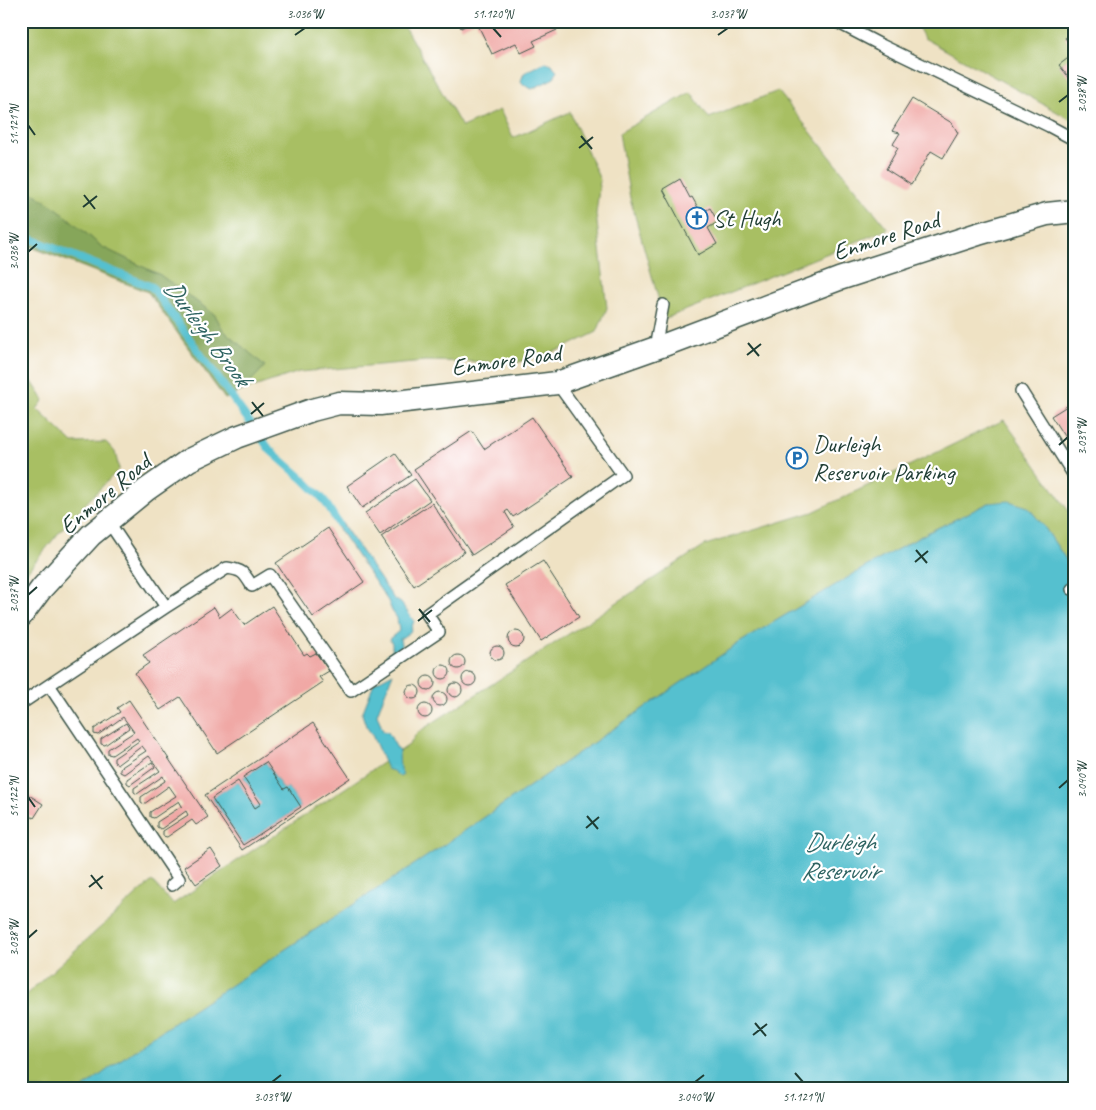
<svg xmlns="http://www.w3.org/2000/svg" width="1096" height="1110" font-family="Caveat,sans-serif">
<style>
.green{fill:#a8bf64;stroke:#647e4c}
.forest{fill:#86a65a;stroke:#527247}
.water{fill:#55c0cf;stroke:#3a7e82}
.lines{fill:none;stroke-linecap:round;stroke-linejoin:round}
.stream{stroke:#55c0cf;stroke-width:8}
.building{fill:#f0a8a5;fill-rule:evenodd}
.service-casing{stroke:#3e564a;stroke-width:14}
.minor-casing{stroke:#3e564a;stroke-width:25}
.service{stroke:#fff;stroke-width:11}
.minor{stroke:#fff;stroke-width:22}
.ticks{fill:none;stroke:#1f3d34;stroke-width:2}
.labels{text-anchor:middle;stroke-width:4.5;stroke-linejoin:round;paint-order:stroke}
.poi-label{font-size:24px;fill:#1f3d34;stroke:#fff;text-anchor:start}
.street-label{font-size:24px;fill:#1f3d34;stroke:#fff}
.water-label{font-size:25px;font-style:italic;fill:#2f6462;stroke:#fff}
.neatline{fill:none;stroke:#1f3d34;stroke-width:2}
.ticks-label{font-size:12px;text-anchor:middle;fill:#1f3d34}
</style>
<rect width="100%" height="100%" fill="#fff"/>
<filter id="ink" filterUnits="userSpaceOnUse"><feTurbulence type="fractalNoise" baseFrequency=".02" numOctaves="2"/><feDisplacementMap in="SourceGraphic" scale="10" xChannelSelector="R" yChannelSelector="G"/><feConvolveMatrix kernelMatrix="1 2 1 2 8 2 1 2 1" color-interpolation-filters="sRGB"/></filter>
<filter id="wash" filterUnits="userSpaceOnUse"><feTurbulence type="fractalNoise" baseFrequency=".0096" numOctaves="4" result="noise"/><feDisplacementMap in="SourceGraphic" scale="20" xChannelSelector="R" yChannelSelector="G"/><feGaussianBlur stdDeviation="1.12" result="paint"/><feColorMatrix in="noise" values="0 0 0 0 0 0 0 0 0 0 0 0 0 0 0 0 0 1.4 0 .05"/><feComposite in="paint" operator="in"/></filter>
<g filter="url(#wash)">
<rect width="100%" height="100%" fill="#efe2c4"/>
<path class="green" d="M21 21H401L462 127 500 110 513 138 570 112 600 180 596 214 607 308 597 332 562 349 519 362 425 361 299 372 242 391 265 366 223 330 215 315 160 275 102 247 59 210 21 185Z
M915 21H1075V31L1066 38 1075 50V53L1059 65 1075 85V122L924 38Z
M778 91 888 229 664 319 630 198 619 133 691 92 709 118Z
M21 365 44 400 37 409 73 443 106 442 115 452 119 469 66 524 21 579Z
M1004 420 1075 520V573L1045 528 1028 507 989 503 927 533 862 569 739 643 441 847 143 1043 82 1089H21V999L152 881 173 904 409 745 417 733 705 545 813 512Z"/>
<path class="forest" d="M21 185 59 210 102 247 160 275 215 315 223 330 265 366 242 391 225 399 148 292 21 243Z"/>
<path class="water" d="M546 62 552 64 557 72 554 78 532 89 524 85 521 81 524 73Z
M1009 501 1028 507 1045 528 1075 573V1089H82L143 1043 441 847 739 643 862 569 927 533 989 503Z
M333 515 337 516 394 599 401 603 414 621 410 632 400 639 402 650 389 659 386 655 392 650V643L389 639 399 631 397 618 392 611 388 601 332 519Z
M393 673 377 714 383 731 388 732 399 752 400 769 403 775 400 777 393 771 387 769 372 735 366 726 362 714 374 683Z
M266 762 283 789 288 787 301 807 243 845 212 798 238 781 255 807 260 804 243 777Z"/>
<g class="lines">
<path class="stream" d="M21 235 152 287 270 450 303 479 324 500 338 523"/>
</g>
<g id="blocks">
<path class="building" d="M458 21H475L461 28Z
M476 21H553L557 30 533 41 536 46 521 53 516 43 492 54Z
M1075 31V50L1065 38Z
M1075 53V85L1059 65Z
M912 99 952 123 958 133 943 158 931 151 911 185 886 169 898 148 893 144 900 133 892 131Z
M680 179 690 198 692 197 701 213 710 208 718 222 708 228 717 244 698 255 663 189Z
M1075 401V453L1051 416Z
M532 417 573 477 513 517 508 510 505 512 514 527 472 555 414 469 472 431 484 449Z
M395 453 411 475 362 508 347 486Z
M415 479 430 500 380 535 365 513Z
M432 503 464 552 414 586 381 537Z
M328 528 364 582 313 617 276 563Z
M543 561 579 617 541 641 505 585Z
M272 606 304 655 307 653 310 656 316 653 329 671 319 677 323 682 217 753 180 697 160 710 135 673 149 663 143 655 214 607 220 617 232 608 244 625Z
M508 639a8 8 0 1 1 16 0a8 8 0 1 1-16 0Z
M490 653a7 7 0 1 1 14 0a7 7 0 1 1-14 0Z
M451 662a7 7 0 1 1 14 0a7 7 0 1 1-14 0Z
M436 672a7 7 0 1 1 14 0a7 7 0 1 1-14 0Z
M462 679a7 7 0 1 1 14 0a7 7 0 1 1-14 0Z
M421 683a7 7 0 1 1 14 0a7 7 0 1 1-14 0Z
M448 690a7 7 0 1 1 14 0a7 7 0 1 1-14 0Z
M406 692a7 7 0 1 1 14 0a7 7 0 1 1-14 0Z
M433 699a7 7 0 1 1 14 0a7 7 0 1 1-14 0Z
M129 700 208 817 196 825 192 820 167 837 163 836V831L188 815 186 811 161 829 157 827V822L182 806 179 801 154 818 150 817V812L176 796 169 786 144 804 141 802V797L165 781 163 776 137 794 134 792V788L160 771 149 756 124 774 120 772V768L146 751 142 746 118 764 114 762V758L139 741 137 738 112 755 108 754V749L134 732 123 717 98 735 94 734V729L120 712 117 708Z
M418 711a7 7 0 1 1 14 0a7 7 0 1 1-14 0Z
M126 723 129 728 105 745 101 744V739Z
M313 723 350 778 242 850 205 795ZM266 762 284 789 288 787 301 807 243 845 212 798 238 781 255 808 261 804 243 777Z
M152 762 155 767 130 785 127 783V779Z
M21 790 43 804 34 818 28 815 21 825Z
M211 849 222 866 196 884 184 867Z"/>
</g>
</g>
<g filter="url(#ink)">
<use href="#blocks" fill-opacity="0" stroke="#3e564a" stroke-width="1"/>
<g class="lines">
<g class="service-casing">
<path id="service" d="M835 21 879 44 1049 126 1075 140
M655 348 663 305
M1021 391 1075 477
M108 521 166 607
M1072 589 1075 587
M49 685 179 879 172 885
M25 701 166 607 227 568C243 570 244 573 252 586L270 575 351 691 439 632 427 614 623 475 557 383"/>
</g>
<g class="minor-casing">
<path id="minor" d="M21 616 42 588 91 535 146 490 189 460 237 437 312 410 339 403 380 404 557 383 667 344 839 279 978 234 1047 214 1075 211"/>
</g>
<use href="#service" class="service"/>
<use href="#minor" class="minor"/>
</g>
</g>
<path class="ticks" d="M493 28 501 37M295 35 305 28M718 35 728 28M1059 102 1068 95M28 125 35 135M581 136 592 149M579 148 593 137M84 195 95 209M83 207 97 196M28 252 37 244M748 343 759 356M747 355 761 344M252 402 263 416M251 414 264 403M1059 445 1068 437M916 550 927 563M915 562 928 551M28 595 37 587M419 609 430 622M418 621 432 610M1059 788 1068 780M28 797 35 807M587 816 598 829M586 828 599 817M91 875 102 889M89 887 103 876M28 938 37 930M755 1023 766 1036M753 1035 767 1024M795 1073 803 1082M272 1082 281 1075M695 1082 704 1075"/>
<defs>
<g id="church-ring" transform="scale(1.125)"><circle r="9.5" fill="#fff" stroke="#1f6fb2" stroke-width="1.5"/><path d="M-1.2-6h2.4v3.5h3.3v2.4h-3.3V6h-2.4V-.1h-3.3v-2.4h3.3Z" fill="#1f6fb2"/></g>
<g id="parking-ring" transform="scale(1.125)"><circle r="9.5" fill="#fff" stroke="#1f6fb2" stroke-width="1.5"/><path d="M-3.5-5.5H1a3.5 3.5 0 0 1 0 7H-1V5.5H-3.5ZM-1-3.4V-.6H.8a1.4 1.4 0 0 0 0-2.8Z" fill="#1f6fb2"/></g>
</defs>
<g fill-rule="evenodd">
<use href="#church-ring" x="697" y="218"/>
<use href="#parking-ring" x="797" y="458"/>
</g>
<g class="labels">
<g class="poi-label">
<text x="713" y="226">St Hugh</text>
<text x="813" y="452">Durleigh<tspan x="813" dy="28">Reservoir Parking</tspan></text>
</g>
<g class="street-label">
<text transform="translate(886 236) rotate(-18)" y="8">Enmore Road</text>
<text transform="translate(506 360) rotate(-8)" y="8">Enmore Road</text>
<text transform="translate(105 494) rotate(-40)" y="8">Enmore Road</text>
</g>
<g class="water-label">
<text transform="translate(208 332) rotate(53)" y="9">Durleigh Brook</text>
<text x="840" y="850">Durleigh<tspan x="840" dy="29">Reservoir</tspan></text>
</g>
</g>
<rect width="1096" height="1110" fill="none" stroke="#fff" stroke-width="55"/>
<rect x="28" y="28" width="1040" height="1054" class="neatline"/>
<g class="ticks-label">
<text x="305" y="18">3.036°W</text>
<text x="493" y="18">51.120°N</text>
<text x="728" y="18">3.037°W</text>
<text transform="translate(1082 95) rotate(-90)" y="4">3.038°W</text>
<text transform="translate(14 125) rotate(-90)" y="4">51.121°N</text>
<text transform="translate(14 252) rotate(-90)" y="4">3.036°W</text>
<text transform="translate(1082 437) rotate(-90)" y="4">3.039°W</text>
<text transform="translate(14 595) rotate(-90)" y="4">3.037°W</text>
<text transform="translate(1082 780) rotate(-90)" y="4">3.040°W</text>
<text transform="translate(14 797) rotate(-90)" y="4">51.122°N</text>
<text transform="translate(14 938) rotate(-90)" y="4">3.038°W</text>
<text x="272" y="1101">3.039°W</text>
<text x="695" y="1101">3.040°W</text>
<text x="803" y="1101">51.121°N</text>
</g>
</svg>
